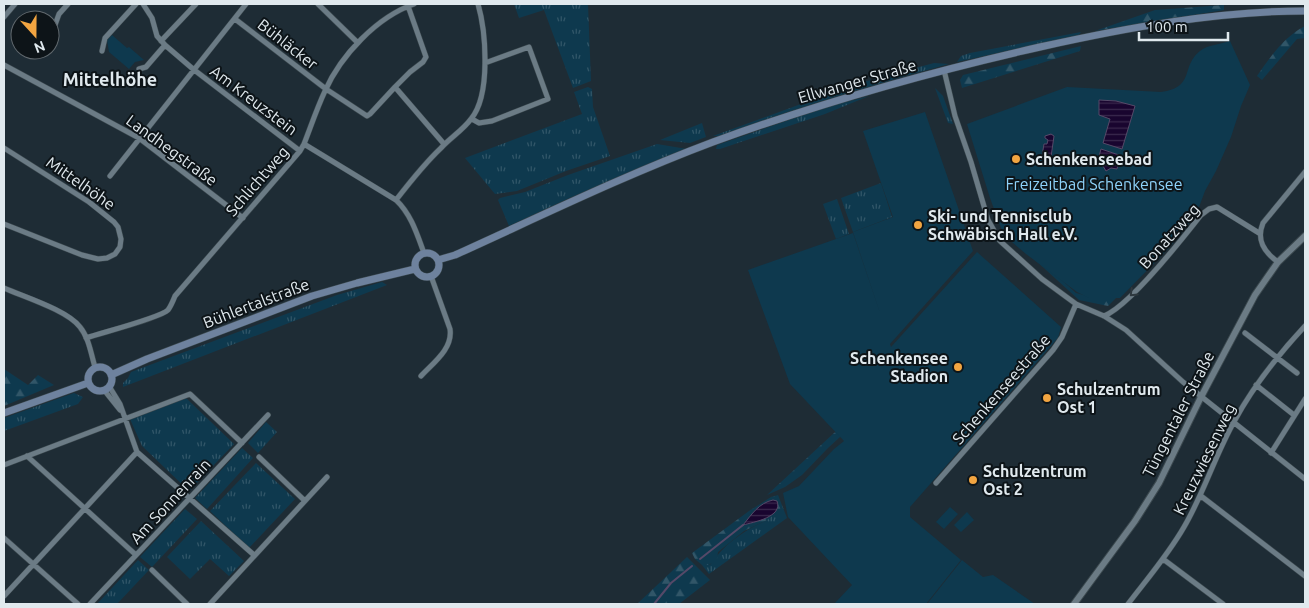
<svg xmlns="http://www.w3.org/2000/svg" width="1309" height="608" font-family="Ubuntu,sans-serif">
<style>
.grass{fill:url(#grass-tufts)}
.forest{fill:url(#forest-firs)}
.green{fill:#0e394e}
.water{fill:url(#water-rules);stroke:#554968}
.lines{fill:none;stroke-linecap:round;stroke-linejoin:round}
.stream{stroke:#554968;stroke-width:2}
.minor-casing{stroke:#3b484e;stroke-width:6}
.tertiary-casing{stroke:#3b484e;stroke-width:8}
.secondary-casing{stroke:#3b484e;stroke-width:8}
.minor{stroke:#6b7b85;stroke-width:5}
.tertiary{stroke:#6b7b85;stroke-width:6}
.secondary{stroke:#6e829e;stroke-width:7}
.oneway{stroke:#2e383e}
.poi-dot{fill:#f2a541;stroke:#0d1418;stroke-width:2}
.labels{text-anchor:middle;stroke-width:4;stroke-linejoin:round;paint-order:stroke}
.street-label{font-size:16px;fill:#e0e9ee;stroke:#0d1418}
.poi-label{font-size:16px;font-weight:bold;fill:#e0e9ee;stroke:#0d1418;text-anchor:start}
.park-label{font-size:16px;fill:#8ed2f9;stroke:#0d1418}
.neighbourhood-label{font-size:18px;font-weight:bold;fill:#e0e9ee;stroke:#0d1418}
</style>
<defs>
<pattern id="grass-tufts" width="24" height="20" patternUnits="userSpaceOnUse" patternTransform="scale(1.25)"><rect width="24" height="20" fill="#0e394e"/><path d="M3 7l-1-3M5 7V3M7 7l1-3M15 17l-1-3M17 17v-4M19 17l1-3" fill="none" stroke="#315668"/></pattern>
<pattern id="forest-firs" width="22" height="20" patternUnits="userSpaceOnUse" patternTransform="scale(1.25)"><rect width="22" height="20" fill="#0e394e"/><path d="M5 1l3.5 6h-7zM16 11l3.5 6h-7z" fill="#315668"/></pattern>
<pattern id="water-rules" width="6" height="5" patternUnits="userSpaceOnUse" patternTransform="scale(1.25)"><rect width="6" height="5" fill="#19052f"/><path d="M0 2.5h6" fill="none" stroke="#3a294d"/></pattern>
</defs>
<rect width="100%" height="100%" fill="#1e2c35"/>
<path class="grass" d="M514 4H588L591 81 573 88 544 10 519 18Z
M1081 32 1079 35 957 62 961 56 970 53Z
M934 63 949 64C872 85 795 108 720 136H713L856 84Z
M588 87 592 89 593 107 610 156 566 171 517 191 495 194 465 158 582 114 574 92Z
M935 88 943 96 953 124 948 123Z
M869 96 825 114 720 149H716L717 145 832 105Z
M702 123 706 137 690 143 660 140Z
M657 144 687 149 572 197 509 226 498 200 500 198 525 192 568 175Z
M881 183 892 217 853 232 841 198Z
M837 199 849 234 836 239 823 204Z
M382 282 387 285 123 387V383L128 378 131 372 337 295Z
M74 393 83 397 78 404 4 431V418Z
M186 398 234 444 189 491 142 446 130 419Z
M266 422 277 432 258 453 248 443Z
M242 448 253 458 207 509 195 498Z
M256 463 295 499 249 548 210 511Z
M778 495 787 518 709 574 702 565H710C725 543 743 531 767 520L776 497H771Z
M185 509 197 519 152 567 140 557Z
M201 521 244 561 229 576 210 559 190 579 167 557Z
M138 560 149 570 117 604H97Z"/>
<path class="forest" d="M1224 5V10L1095 31 1155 10Z
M1305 26V38L1297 39 1262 80 1257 76C1270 57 1285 36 1305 26Z
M1081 46 1080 51 962 88 960 80 963 75Z
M1036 257 1076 293 1088 296 1148 266 1108 306 1079 300 1034 259Z
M4 369 28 385 38 375 54 385 4 406Z
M865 414 828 448 802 475 785 487 767 495 834 433Z
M771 497H776L781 510 767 520 744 531 718 552 717 559 709 565H702L695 559 692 553 749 511Z
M687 557 710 580 679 604H637Z"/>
<path class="green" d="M112 35 127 48 129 47 144 60 135 62 129 69 109 52 107 40Z
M1230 41 1250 85 1241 106 1231 137 1216 171 1205 191 1196 215 1169 248 1120 298H1089L1077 292 1026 254 1005 236 1001 228 990 198 967 124 1067 87 1161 92C1196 87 1180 67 1200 51 1207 45 1221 44 1230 41Z
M925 112 973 251 890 344 891 347 977 252 1061 327 1058 338 910 507V517L961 560 926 604H834L852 585 788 517 783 493 799 486 834 449 844 441 790 384 748 270 853 233 881 316 853 232 893 217 863 131Z
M950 507 958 514 944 529 936 522Z
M967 512 974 520 961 532 954 525Z
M962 560 983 577 993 575 1035 604H927Z"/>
<path class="water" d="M1099 100 1116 101 1135 106 1122 149 1103 143 1110 119 1099 115Z
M1051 134 1054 136 1051 157 1050 159 1045 160 1042 156 1044 144H1047L1048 140 1045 138V136Z
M1101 149 1119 155 1117 159 1119 160 1117 169 1111 168 1106 171 1103 166 1097 164Z
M773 500 777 501C783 517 754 522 743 525 752 514 759 503 773 500Z"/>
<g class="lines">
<path class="stream" d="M700 559 743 525
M654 604 671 583 692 566"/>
<g class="minor-casing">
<path id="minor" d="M143 4 152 18 157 36 165 45 193 69 300 151
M318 4 358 43
M4 17 15 4
M235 19 326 89 367 116 370 114 395 87 410 72 423 62 426 57 408 6
M55 25 59 14 68 4
M161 41 196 4
M102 51 105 38 136 4
M4 65 139 138 243 218
M139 69 146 67 165 45
M944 70 955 116 971 162 988 220 1000 241 1042 279 1076 304 1104 316 1126 330 1183 382 1305 479
M395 87 444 144
M472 119 479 123 492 121 548 99 529 47 485 63
M304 144 396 200C411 214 417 234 424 253
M4 148 89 202 114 222 118 227 121 239 120 247 115 254 107 258 98 259 82 255 4 224
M110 176 246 4
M396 200C410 182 424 164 441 148 450 138 463 130 471 119 491 95 486 32 478 4
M1278 262C1264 252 1256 240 1263 223L1305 172
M4 288C24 297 67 310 80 327 89 338 91 354 95 367
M1104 316C1129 306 1183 238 1201 215L1209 209 1217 207 1259 233
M1245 333 1297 373
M86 338C100 333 160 318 168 310 171 306 173 301 175 296L300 151 304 144C311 126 317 108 325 91 341 55 377 17 414 4
M421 376C433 363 453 349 450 329L431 276
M1256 385 1294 415
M104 390 120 410
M137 452 254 555
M1271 453 1305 399
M27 456 136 555
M259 457 305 501
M4 465 190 394 242 443
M936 483 1053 350 1062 337 1076 304
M1201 496 1305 576
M4 538 78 604
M1163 559 1223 604
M152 570 187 604
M4 596 137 452 120 404 109 386
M90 604 268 415
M210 604 327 477
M1128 604C1147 579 1168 555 1184 527 1204 493 1215 455 1235 420 1254 385 1278 355 1305 326"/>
</g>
<g class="tertiary-casing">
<path id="tertiary" d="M1074 604 1135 521 1159 483 1201 397 1255 295 1278 262 1305 236"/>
</g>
<g class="secondary-casing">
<path id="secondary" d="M415 265a12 12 0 1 1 24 0a12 12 0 1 1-24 0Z
M438 260 455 255C541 216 625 175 713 142 820 103 929 72 1040 47 1126 28 1216 11 1305 11
M88 379a12 12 0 1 1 24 0a12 12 0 1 1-24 0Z
M111 375 147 359 312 296 357 283 415 269
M4 413 88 383"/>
</g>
<use href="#minor" class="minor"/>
<use href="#tertiary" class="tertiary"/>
<use href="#secondary" class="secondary"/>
</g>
<defs><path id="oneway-chevron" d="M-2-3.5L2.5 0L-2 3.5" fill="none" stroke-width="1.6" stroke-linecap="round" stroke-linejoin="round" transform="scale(1.25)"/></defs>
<use class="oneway" href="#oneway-chevron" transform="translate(1133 293) rotate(136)"/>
<g class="poi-dot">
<circle cx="1016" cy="159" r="5"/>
<circle cx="918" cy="225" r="5"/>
<circle cx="958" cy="367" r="5"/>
<circle cx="1047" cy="398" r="5"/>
<circle cx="973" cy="480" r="5"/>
</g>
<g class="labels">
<g class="street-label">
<text transform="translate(288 44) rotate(38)" y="6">Bühläcker</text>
<text transform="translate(857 81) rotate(-16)" y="6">Ellwanger Straße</text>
<text transform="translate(254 100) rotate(37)" y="6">Am Kreuzstein</text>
<text transform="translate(172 150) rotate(36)" y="6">Landhegstraße</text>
<text transform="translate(257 181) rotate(-49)" y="6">Schlichtweg</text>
<text transform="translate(81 183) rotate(35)" y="6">Mittelhöhe</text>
<text transform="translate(1169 236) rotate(-48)" y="6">Bonatzweg</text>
<text transform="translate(256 303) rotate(-21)" y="6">Bühlertalstraße</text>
<text transform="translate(1001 389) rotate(-49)" y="6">Schenkenseestraße</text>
<text transform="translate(1178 414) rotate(-63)" y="6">Tüngentaler Straße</text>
<text transform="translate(1204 459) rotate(-64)" y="6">Kreuzwiesenweg</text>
<text transform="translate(170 501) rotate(-47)" y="6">Am Sonnenrain</text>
</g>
<g class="poi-label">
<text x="1026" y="165">Schenkenseebad</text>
<text x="928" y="222">Ski- und Tennisclub<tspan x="928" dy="18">Schwäbisch Hall e.V.</tspan></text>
<text x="948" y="364" text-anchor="end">Schenkensee<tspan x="948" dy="18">Stadion</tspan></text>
<text x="1057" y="395">Schulzentrum<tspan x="1057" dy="18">Ost 1</tspan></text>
<text x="983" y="477">Schulzentrum<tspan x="983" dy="18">Ost 2</tspan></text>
</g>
<g class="park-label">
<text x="1094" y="190">Freizeitbad Schenkensee</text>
</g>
<g class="neighbourhood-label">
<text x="110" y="86">Mittelhöhe</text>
</g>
</g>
<rect width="1309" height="608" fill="none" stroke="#e0e9ee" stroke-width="10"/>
<g transform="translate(35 35) rotate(159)"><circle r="24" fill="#0d1418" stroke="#61696e"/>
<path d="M0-4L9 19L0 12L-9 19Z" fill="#f2a541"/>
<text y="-8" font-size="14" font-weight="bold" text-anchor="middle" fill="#e0e9ee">N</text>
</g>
<path d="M1139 32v8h89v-8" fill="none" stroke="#e0e9ee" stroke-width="2.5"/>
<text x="1146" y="32" font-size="15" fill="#e0e9ee" stroke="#0d1418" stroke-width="4" paint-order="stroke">100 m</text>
</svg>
